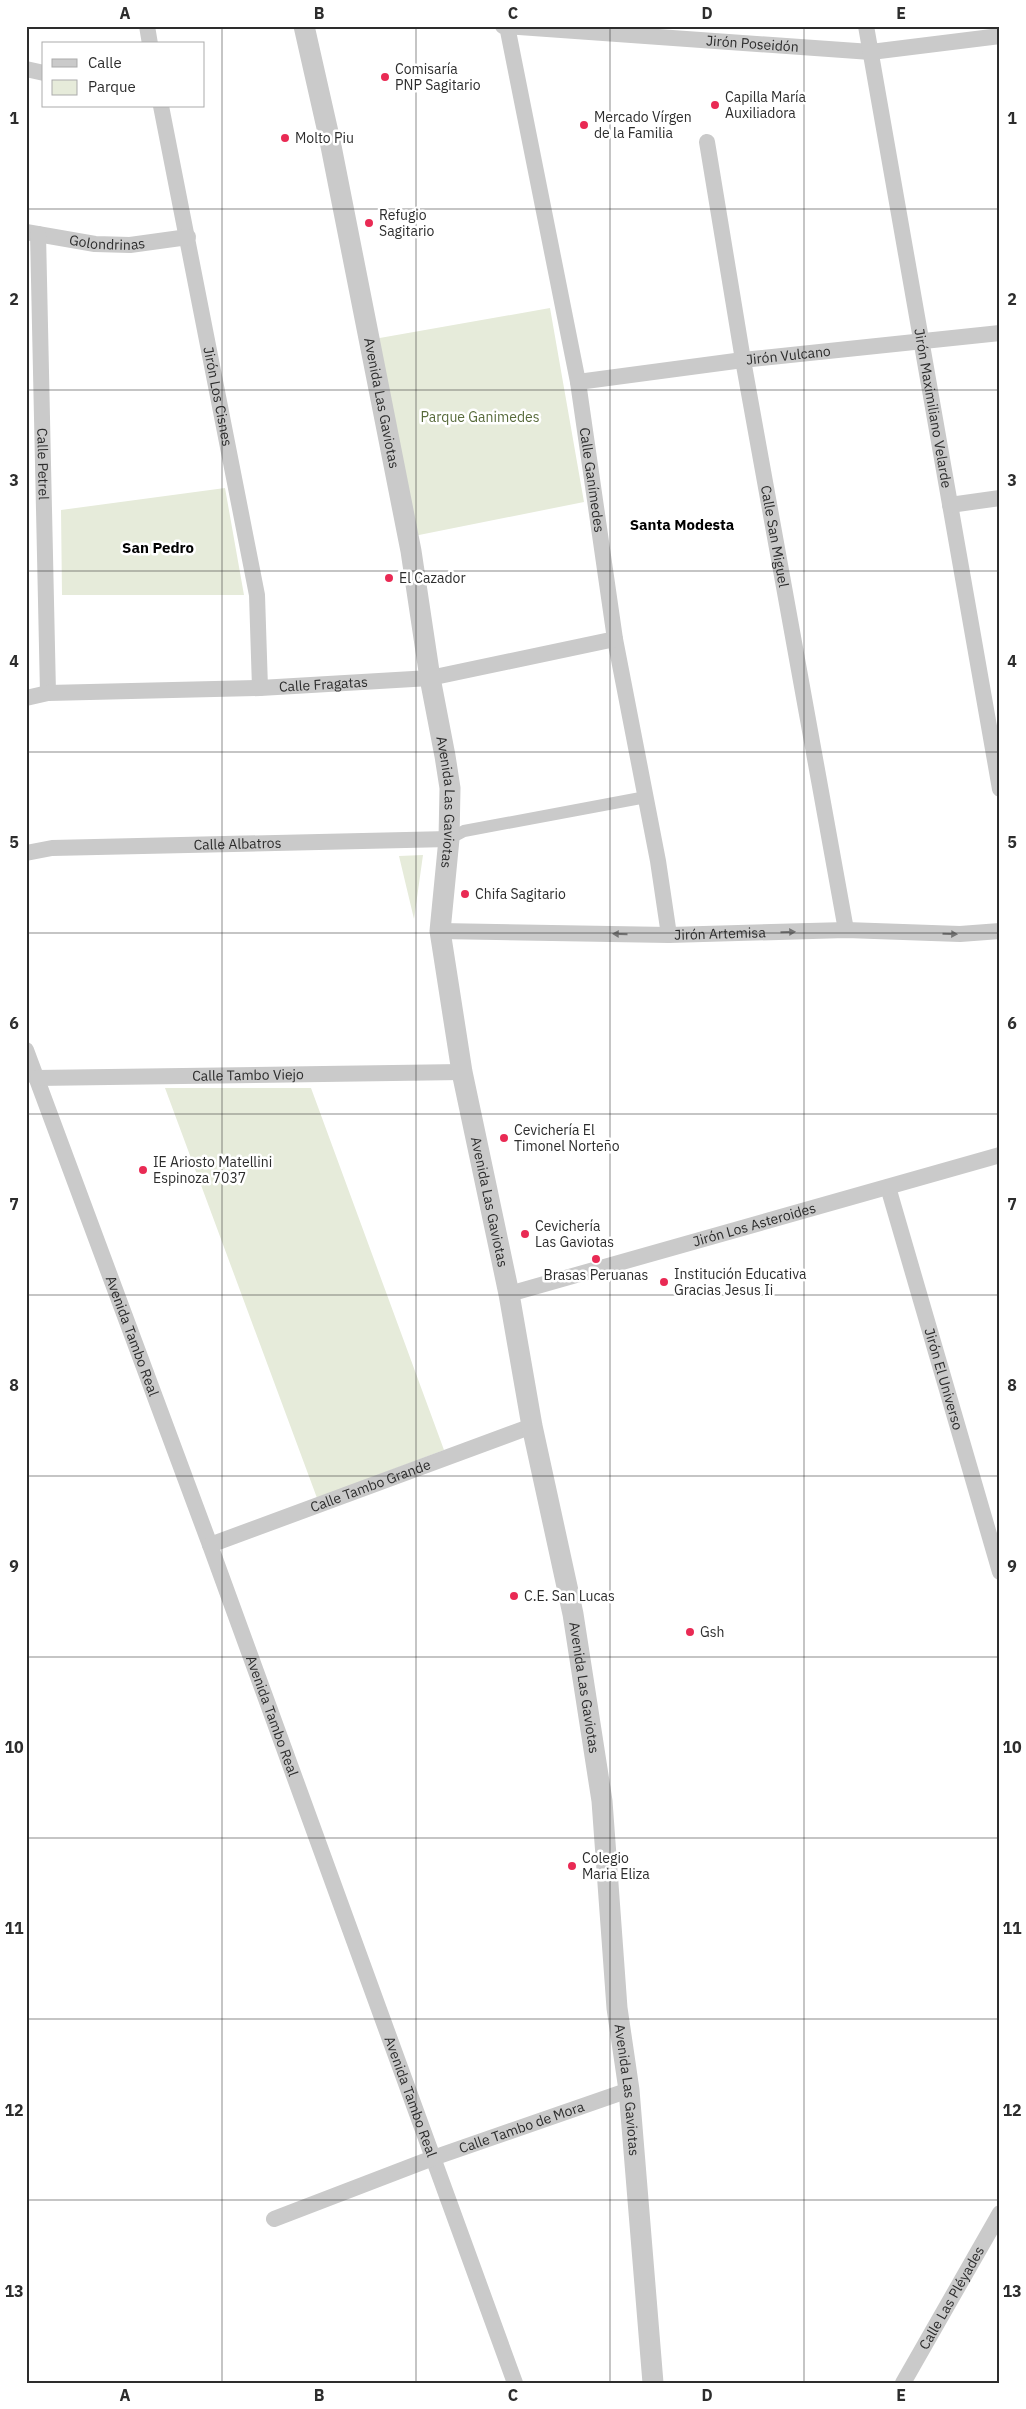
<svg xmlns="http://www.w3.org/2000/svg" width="1026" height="2409" font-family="'IBM Plex Sans',sans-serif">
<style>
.green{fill:#e6ebda}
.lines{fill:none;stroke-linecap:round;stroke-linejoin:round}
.pedestrian{stroke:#cacaca;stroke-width:12}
.minor{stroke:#cacaca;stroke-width:16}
.tertiary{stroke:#cacaca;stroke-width:21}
.oneway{fill:#747474}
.grid{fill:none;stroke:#2d2d2d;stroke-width:1;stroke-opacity:0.55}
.poi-dot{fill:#e92a54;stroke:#fff;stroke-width:2}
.labels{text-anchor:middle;stroke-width:5;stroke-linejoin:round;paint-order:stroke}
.street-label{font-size:14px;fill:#2d2d2d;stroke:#fff}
.poi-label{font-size:14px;fill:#2d2d2d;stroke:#fff;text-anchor:start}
.park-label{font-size:14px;fill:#576a3a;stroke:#fff}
.neighbourhood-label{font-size:15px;font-weight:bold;fill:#000;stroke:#fff}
.neatline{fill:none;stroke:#2d2d2d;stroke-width:2}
.grid-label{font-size:16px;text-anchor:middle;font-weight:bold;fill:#2d2d2d}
</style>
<rect width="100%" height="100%" fill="#fff"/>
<path class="green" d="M550 308 584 502 414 536 374 339Z
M225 488 244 595H62L61 510Z
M423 855 414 919 399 856Z
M165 1088H311L444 1450 317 1498Z"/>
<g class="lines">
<path class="pedestrian" d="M449 839 464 831 646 797"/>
<g class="minor">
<path d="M147 26 150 44"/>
<path id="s1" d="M503 26 871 52 1000 36"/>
<path id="s2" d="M507 26 578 382 615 639 658 861 669 935"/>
<path id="s3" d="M866 26 1000 789"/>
<path d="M26 69 44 73"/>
<path id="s4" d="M161 106 257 595 260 688"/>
<path id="s5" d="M707 142 743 360 846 930"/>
<path id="s6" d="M26 232 95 244 130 245 188 237"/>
<path id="s7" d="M38 234 48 693"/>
<path id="s8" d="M578 382 743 360 1000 333"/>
<path d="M950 505 1000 498"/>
<path id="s9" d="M26 698 48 693 260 688 430 678 615 639"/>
<path id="s10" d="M26 853 52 848 449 839"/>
<path id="s11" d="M440 931 669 935 846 930 960 934 1000 931"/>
<path id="s12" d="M26 1050 210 1545 515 2383"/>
<path id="s13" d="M36 1078 462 1072"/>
<path id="s14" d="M888 1187 1000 1572"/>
<path id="s15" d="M509 1294 1000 1155"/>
<path id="s16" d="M210 1545 532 1426"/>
<path id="s17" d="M274 2219 433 2158 629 2090"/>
<path id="s18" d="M903 2383 1000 2213"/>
</g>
<path class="tertiary" id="s19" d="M304 26 330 141 411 551 430 678 445 756 450 788 449 839 440 931 462 1072 509 1294 532 1426 573 1614 602 1801 617 2008 629 2090 653 2383"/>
</g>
<defs><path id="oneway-solid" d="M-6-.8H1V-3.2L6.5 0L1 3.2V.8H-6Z" transform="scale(1.25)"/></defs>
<g class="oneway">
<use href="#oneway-solid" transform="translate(788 932) rotate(-2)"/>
<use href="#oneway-solid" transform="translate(620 934) rotate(-179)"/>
<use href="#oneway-solid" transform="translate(950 934) rotate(2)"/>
</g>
<path class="grid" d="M222 26V2383M416 26V2383M610 26V2383M804 26V2383M26 209H1000M26 390H1000M26 571H1000M26 752H1000M26 933H1000M26 1114H1000M26 1295H1000M26 1476H1000M26 1657H1000M26 1838H1000M26 2019H1000M26 2200H1000"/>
<g class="poi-dot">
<circle cx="385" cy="77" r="5"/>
<circle cx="715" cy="105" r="5"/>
<circle cx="584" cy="125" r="5"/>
<circle cx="285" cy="138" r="5"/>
<circle cx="369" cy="223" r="5"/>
<circle cx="389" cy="578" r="5"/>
<circle cx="465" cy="894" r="5"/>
<circle cx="504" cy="1138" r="5"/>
<circle cx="143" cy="1170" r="5"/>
<circle cx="525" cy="1234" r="5"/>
<circle cx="596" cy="1259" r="5"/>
<circle cx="664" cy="1282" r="5"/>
<circle cx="514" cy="1596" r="5"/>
<circle cx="690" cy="1632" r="5"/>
<circle cx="572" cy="1866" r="5"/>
</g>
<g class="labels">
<g class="street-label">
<text dy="5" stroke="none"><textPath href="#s1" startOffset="250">Jirón Poseidón</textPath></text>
<text dy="5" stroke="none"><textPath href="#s6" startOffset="82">Golondrinas</textPath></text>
<text dy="5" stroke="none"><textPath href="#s8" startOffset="212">Jirón Vulcano</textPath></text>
<text dy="5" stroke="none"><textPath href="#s4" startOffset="296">Jirón Los Cisnes</textPath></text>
<text dy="5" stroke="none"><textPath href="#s19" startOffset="385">Avenida Las Gaviotas</textPath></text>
<text dy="5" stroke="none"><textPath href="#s3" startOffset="388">Jirón Maximiliano Velarde</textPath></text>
<text dy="5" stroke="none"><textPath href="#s7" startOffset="230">Calle Petrel</textPath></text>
<text dy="5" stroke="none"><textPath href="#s2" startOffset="462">Calle Ganímedes</textPath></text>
<text dy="5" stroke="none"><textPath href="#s5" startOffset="400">Calle San Miguel</textPath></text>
<text dy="5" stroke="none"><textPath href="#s9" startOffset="298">Calle Fragatas</textPath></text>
<text dy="5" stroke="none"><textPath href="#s19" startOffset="790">Avenida Las Gaviotas</textPath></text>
<text dy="5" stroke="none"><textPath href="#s10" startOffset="212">Calle Albatros</textPath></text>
<text dy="5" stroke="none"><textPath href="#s11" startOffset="280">Jirón Artemisa</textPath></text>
<text dy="5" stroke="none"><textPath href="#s13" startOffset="212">Calle Tambo Viejo</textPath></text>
<text dy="5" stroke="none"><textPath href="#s19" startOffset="1195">Avenida Las Gaviotas</textPath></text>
<text dy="5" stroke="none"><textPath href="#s15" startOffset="255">Jirón Los Asteroides</textPath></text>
<text dy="5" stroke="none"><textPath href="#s12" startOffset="305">Avenida Tambo Real</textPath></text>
<text dy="5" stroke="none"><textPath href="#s14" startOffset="200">Jirón El Universo</textPath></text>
<text dy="5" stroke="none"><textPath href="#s16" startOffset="171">Calle Tambo Grande</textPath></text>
<text dy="5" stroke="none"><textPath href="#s19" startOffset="1690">Avenida Las Gaviotas</textPath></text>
<text dy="5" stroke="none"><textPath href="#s12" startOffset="710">Avenida Tambo Real</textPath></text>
<text dy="5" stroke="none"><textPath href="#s19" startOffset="2095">Avenida Las Gaviotas</textPath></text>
<text dy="5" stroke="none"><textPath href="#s12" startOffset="1115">Avenida Tambo Real</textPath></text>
<text dy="5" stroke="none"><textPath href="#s17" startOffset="264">Calle Tambo de Mora</textPath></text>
<text dy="5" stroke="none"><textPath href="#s18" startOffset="98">Calle Las Pléyades</textPath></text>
</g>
<g class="poi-label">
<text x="395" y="74">Comisaría<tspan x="395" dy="16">PNP Sagitario</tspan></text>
<text x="725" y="102">Capilla María<tspan x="725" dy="16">Auxiliadora</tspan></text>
<text x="594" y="122">Mercado Vírgen<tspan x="594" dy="16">de la Familia</tspan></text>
<text x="295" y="143">Molto Piu</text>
<text x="379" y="220">Refugio<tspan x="379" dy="16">Sagitario</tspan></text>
<text x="399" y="583">El Cazador</text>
<text x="475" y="899">Chifa Sagitario</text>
<text x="514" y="1135">Cevichería El<tspan x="514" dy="16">Timonel Norteño</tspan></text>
<text x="153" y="1167">IE Ariosto Matellini<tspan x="153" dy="16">Espinoza 7037</tspan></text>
<text x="535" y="1231">Cevichería<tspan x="535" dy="16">Las Gaviotas</tspan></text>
<text x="674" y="1279">Institución Educativa<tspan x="674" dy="16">Gracias Jesus Ii</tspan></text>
<text x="596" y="1280" text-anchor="middle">Brasas Peruanas</text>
<text x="524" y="1601">C.E. San Lucas</text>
<text x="700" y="1637">Gsh</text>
<text x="582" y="1863">Colegio<tspan x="582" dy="16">Maria Eliza</tspan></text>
</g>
<g class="park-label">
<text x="480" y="422">Parque Ganimedes</text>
</g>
<g class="neighbourhood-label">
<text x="682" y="530">Santa Modesta</text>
<text x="158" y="553">San Pedro</text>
</g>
</g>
<rect width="1026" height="2409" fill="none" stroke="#ffffff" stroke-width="55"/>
<rect x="42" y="42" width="162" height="65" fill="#ffffff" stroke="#ababab"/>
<rect x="52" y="59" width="25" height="8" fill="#cacaca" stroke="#ababab"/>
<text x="88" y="68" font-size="15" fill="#2d2d2d">Calle</text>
<rect x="52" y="80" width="25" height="15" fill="#e6ebda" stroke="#ababab"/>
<text x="88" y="92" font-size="15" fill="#2d2d2d">Parque</text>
<rect x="28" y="28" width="970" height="2354" class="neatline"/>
<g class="grid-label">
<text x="125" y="19">A</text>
<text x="319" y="19">B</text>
<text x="513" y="19">C</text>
<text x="707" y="19">D</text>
<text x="901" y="19">E</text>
<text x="14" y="124">1</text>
<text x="1012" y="124">1</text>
<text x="14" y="305">2</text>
<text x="1012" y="305">2</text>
<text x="14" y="486">3</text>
<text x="1012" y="486">3</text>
<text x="14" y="667">4</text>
<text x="1012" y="667">4</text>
<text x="14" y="848">5</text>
<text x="1012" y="848">5</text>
<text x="14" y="1029">6</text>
<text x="1012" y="1029">6</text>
<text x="14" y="1210">7</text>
<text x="1012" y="1210">7</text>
<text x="14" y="1391">8</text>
<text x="1012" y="1391">8</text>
<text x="14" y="1572">9</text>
<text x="1012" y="1572">9</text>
<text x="14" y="1753">10</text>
<text x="1012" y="1753">10</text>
<text x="14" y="1934">11</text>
<text x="1012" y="1934">11</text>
<text x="14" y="2116">12</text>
<text x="1012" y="2116">12</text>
<text x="14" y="2297">13</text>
<text x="1012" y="2297">13</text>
<text x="125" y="2401">A</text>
<text x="319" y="2401">B</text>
<text x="513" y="2401">C</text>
<text x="707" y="2401">D</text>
<text x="901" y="2401">E</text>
</g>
</svg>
